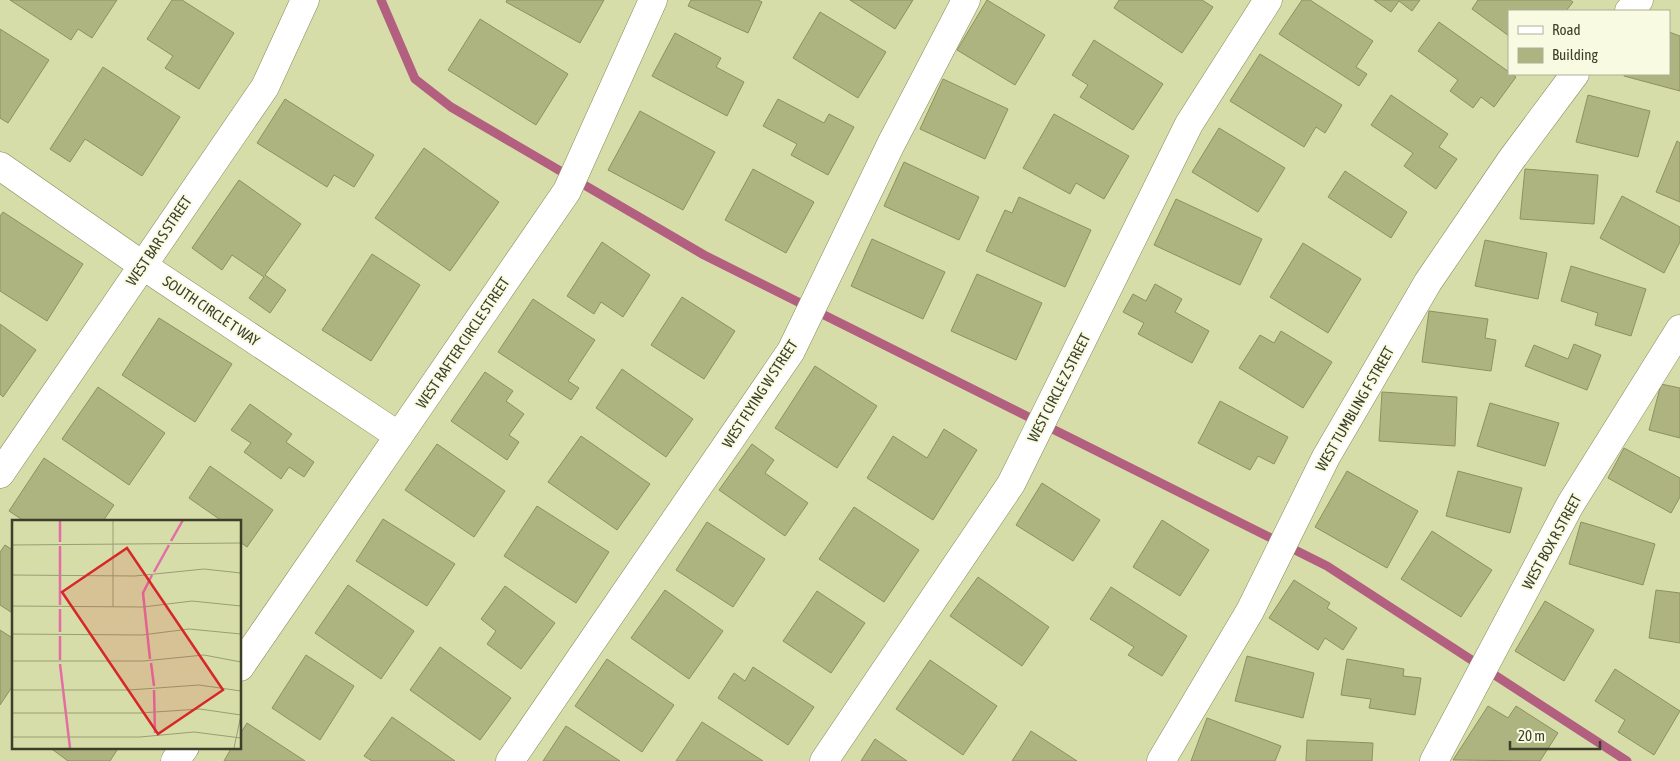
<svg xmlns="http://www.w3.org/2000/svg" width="1680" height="761" font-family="'Asap Condensed',sans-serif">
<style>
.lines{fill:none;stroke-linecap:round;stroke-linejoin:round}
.stream{stroke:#b25f80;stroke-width:9}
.building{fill:#aeb480;stroke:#8c915f}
.minor-casing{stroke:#858a58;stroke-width:29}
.minor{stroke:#fff;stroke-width:28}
.labels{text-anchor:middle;stroke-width:4;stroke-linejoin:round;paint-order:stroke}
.street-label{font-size:15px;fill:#3c3f29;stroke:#f8fbe1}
.inset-river{fill:none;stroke:#e56da5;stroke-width:2.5}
.inset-road{fill:none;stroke:#999e75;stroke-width:1}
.view{fill:#d62828;fill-opacity:0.15;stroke:#d62828;stroke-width:2.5}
.inset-edge{fill:none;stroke:#3c3f29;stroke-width:2.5}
</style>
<rect width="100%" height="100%" fill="#d7dda8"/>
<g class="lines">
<path class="stream" d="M381 0 415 79 451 107 704 255 1327 566 1627 761"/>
</g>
<path class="building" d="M10 0H117L92 38 78 29 71 40Z
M172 0H182L234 33 199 89 165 68 173 56 147 39Z
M507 0H604L580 43 506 2Z
M691 0H758L762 2 748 33 688 6Z
M850 0H913L895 29Z
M987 0 1045 35 1015 85 957 50Z
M1119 0H1202L1213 7 1182 53 1114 8Z
M1302 0H1310L1373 41 1356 67 1367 74 1359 86 1279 34Z
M1374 0H1420L1412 11 1399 1 1391 12Z
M1478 0H1570L1573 2 1566 11H1509V36L1472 9Z
M820 12 886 52 858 98 793 58Z
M480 19 568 74 536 125 448 70Z
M1439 22 1516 77 1494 107 1481 97 1473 108 1450 91 1458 80 1418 51Z
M0 29 49 60 8 123 0 118Z
M1669 32 1680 36V91L1624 76V74H1669Z
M675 33 721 58 716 67 744 82 727 116 652 76Z
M1094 40 1163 84 1133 130 1080 97 1088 85 1072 75Z
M1260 54 1342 105 1325 133 1316 127 1304 147 1230 101Z
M103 67 180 117 142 176 85 139 70 162 50 149Z
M943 79 1008 109 985 159 920 129Z
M1391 95 1448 134 1439 147 1457 159 1436 189 1404 166 1413 153 1371 125Z
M1588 95 1650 111 1638 157 1576 142Z
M285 99 374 155 354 187 334 175 327 187 257 143Z
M778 99 824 123 829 114 854 127 828 175 791 155 797 144 763 126Z
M640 111 715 152 683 210 608 170Z
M1054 114 1129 156 1104 199 1076 183 1070 194 1023 168Z
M1219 128 1285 168 1258 212 1192 172Z
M1677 141 1680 143V202L1656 192Z
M424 148 499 202 450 271 375 218Z
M904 162 979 197 959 240 884 206Z
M753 169 814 202 786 253 725 220Z
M1525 169 1598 175 1594 224 1520 219Z
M1345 171 1407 212 1391 238 1328 197Z
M239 180 301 224 265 275 286 290 270 313 249 298 264 277 232 255 222 270 192 248Z
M1622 196 1680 227V242L1664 273 1600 238Z
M1019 197 1091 230 1065 287 986 251 1005 210 1012 213Z
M1176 199 1262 239 1240 285 1154 245Z
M3 212 83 264 47 321 0 291V216Z
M872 239 945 272 923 319 851 286Z
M1485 240 1547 253 1538 299 1475 286Z
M602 242 650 275 623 317 601 302 594 314 567 296Z
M1303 243 1361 279 1328 333 1270 297Z
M372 254 420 285 371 361 322 330Z
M1571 266 1646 289 1631 336 1595 325 1598 313 1561 301Z
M977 274 1042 303 1016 360 951 331Z
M1155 284 1182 299 1175 312 1209 331 1192 363 1138 334 1144 323 1123 312 1133 294 1146 301Z
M682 297 735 331 704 379 651 345Z
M533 299 595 340 568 381 579 388 571 400 498 352Z
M1429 311 1488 319 1485 338 1496 340 1491 371 1422 362Z
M159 318 232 364 195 422 122 375Z
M0 324 36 350 3 397 0 394Z
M1281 331 1332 362 1303 408 1239 368 1260 335 1274 343Z
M1574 344 1601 355 1587 390 1525 366 1534 345 1568 359Z
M815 366 877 406 837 468 775 428Z
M622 369 693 419 666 457 596 408Z
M485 372 513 391 506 401 524 414 509 435 519 442 507 460 451 421Z
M1661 384 1680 388V438L1649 430Z
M98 387 165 433 129 485 62 439Z
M1382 392 1457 397 1455 446 1379 441Z
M1220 401 1288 437 1274 464 1258 456 1250 470 1198 443Z
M1490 403 1559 423 1545 466 1477 446Z
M250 404 292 434 286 442 314 462 304 477 289 467 281 479 244 452 251 443 231 430Z
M944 429 977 450 933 520 867 478 893 436 927 458Z
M581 436 650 484 617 530 548 482Z
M437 444 505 491 474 537 405 490Z
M752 444 774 460 765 473 808 503 785 536 719 490Z
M1624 448 1680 478V497L1671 513 1608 478Z
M44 458 114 505 103 521H24L9 511Z
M210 466 273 510 247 547 240 542V521H222L189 498Z
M1347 471 1418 511 1387 568 1315 527Z
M1458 471 1522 488 1510 533 1446 516Z
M1042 483 1100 520 1073 561 1016 525Z
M537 506 609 552 576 603 504 556Z
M854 507 919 550 884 602 819 559Z
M383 519 455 564 427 606 356 561Z
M1162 520 1209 550 1180 596 1133 567Z
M707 522 765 559 733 607 676 570Z
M1581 522 1655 544 1643 585 1569 564Z
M1432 531 1492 570 1461 617 1401 579Z
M5 545 14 551V614L0 605V552Z
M978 577 1049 627 1022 666 950 616Z
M1294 580 1330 603 1327 608 1357 628 1343 650 1325 638 1318 650 1269 618Z
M348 585 414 631 381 679 315 633Z
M505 586 555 623 521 669 487 644 496 631 481 619Z
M1111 587 1187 636 1162 676 1128 655 1134 647 1090 619Z
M665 590 723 631 689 679 631 638Z
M1656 590 1680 593V643L1649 638Z
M817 591 865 623 831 673 783 641Z
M1545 601 1594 630 1564 681 1515 651Z
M0 630 14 639V684L0 705Z
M440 647 511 698 480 740 410 690Z
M306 655 354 686 320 740 272 708Z
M1247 656 1314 673 1303 718 1235 701Z
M607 659 674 705 642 752 575 706Z
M1347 659 1404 669 1403 676 1421 678 1415 715 1369 708 1371 699 1341 695Z
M930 660 997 706 963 755 896 709Z
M753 667 814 707 788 745 718 698 734 673 745 681Z
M1615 669 1680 711 1654 755 1618 732 1625 720 1595 701Z
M1488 706 1508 718 1516 706 1558 733 1540 761 1453 760Z
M392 717 455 761H372L364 756Z
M1207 718 1281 746 1275 761H1191Z
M702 722 763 761H676Z
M247 723 305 761H224L232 747H240V734Z
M566 726 620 761H543Z
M1031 731 1077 761H1012Z
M875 739 907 761H861Z
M1307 740 1373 743 1372 761H1306Z
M49 747H119L110 761H68Z"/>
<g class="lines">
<g class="minor-casing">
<path id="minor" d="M1629 11 1639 0
M0 166 142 265 399 436
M0 474 265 87 305 0
M240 667 567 191 653 0
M175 761 185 747
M510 761 791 351 891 144 966 0
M824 761 1011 484 1189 124 1268 0
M1161 761 1250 611 1326 457 1428 282 1511 160 1575 74
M1434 761 1570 505 1680 329"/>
</g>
<use href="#minor" class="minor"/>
</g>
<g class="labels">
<g class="street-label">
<text transform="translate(159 241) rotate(-56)" y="5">WEST BAR S STREET</text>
<text transform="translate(211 311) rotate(34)" y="5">SOUTH CIRCLE T WAY</text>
<text transform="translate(463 343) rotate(-56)" y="5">WEST RAFTER CIRCLE STREET</text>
<text transform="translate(1059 388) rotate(-63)" y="5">WEST CIRCLE Z STREET</text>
<text transform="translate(760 394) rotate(-57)" y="5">WEST FLYING W STREET</text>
<text transform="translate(1355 409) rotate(-60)" y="5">WEST TUMBLING F STREET</text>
<text transform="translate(1552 542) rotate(-61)" y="5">WEST BOX R STREET</text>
</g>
</g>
<g transform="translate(12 520)">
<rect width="229" height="229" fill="#d7dda8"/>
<path class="inset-river" d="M159 21 171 0M48 22V0M48 26V85M142 52 157 25M48 89V112M48 116V140M138 139 131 73 140 55M139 143 142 166M48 144 58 228M142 170 143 213"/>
<path class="inset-road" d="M101 0V87M0 25 229 23M0 55 123 56 192 49 229 53M0 86 131 87 180 81 229 86M0 114 130 115 177 109 229 114M0 141H132L192 135 229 142M0 170H117L187 165 229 171M0 193H128L188 189 229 195M0 217H128L182 212 229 218M222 228 229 195"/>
<path class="view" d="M115 28 211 170 146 214 50 72Z"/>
<rect width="229" height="229" class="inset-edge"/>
</g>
<rect x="1508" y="10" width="162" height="65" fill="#f8fbe1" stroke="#adb097"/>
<rect x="1518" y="26" width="25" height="8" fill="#ffffff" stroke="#adb097"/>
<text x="1552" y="35" font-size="15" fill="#3c3f29">Road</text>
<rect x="1518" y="48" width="25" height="15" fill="#aeb480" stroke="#adb097"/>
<text x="1552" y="60" font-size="15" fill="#3c3f29">Building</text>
<path d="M1510 741v8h90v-8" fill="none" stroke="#3c3f29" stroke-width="2.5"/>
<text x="1518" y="741" font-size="15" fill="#3c3f29" stroke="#f8fbe1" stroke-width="4" paint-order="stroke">20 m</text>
</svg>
